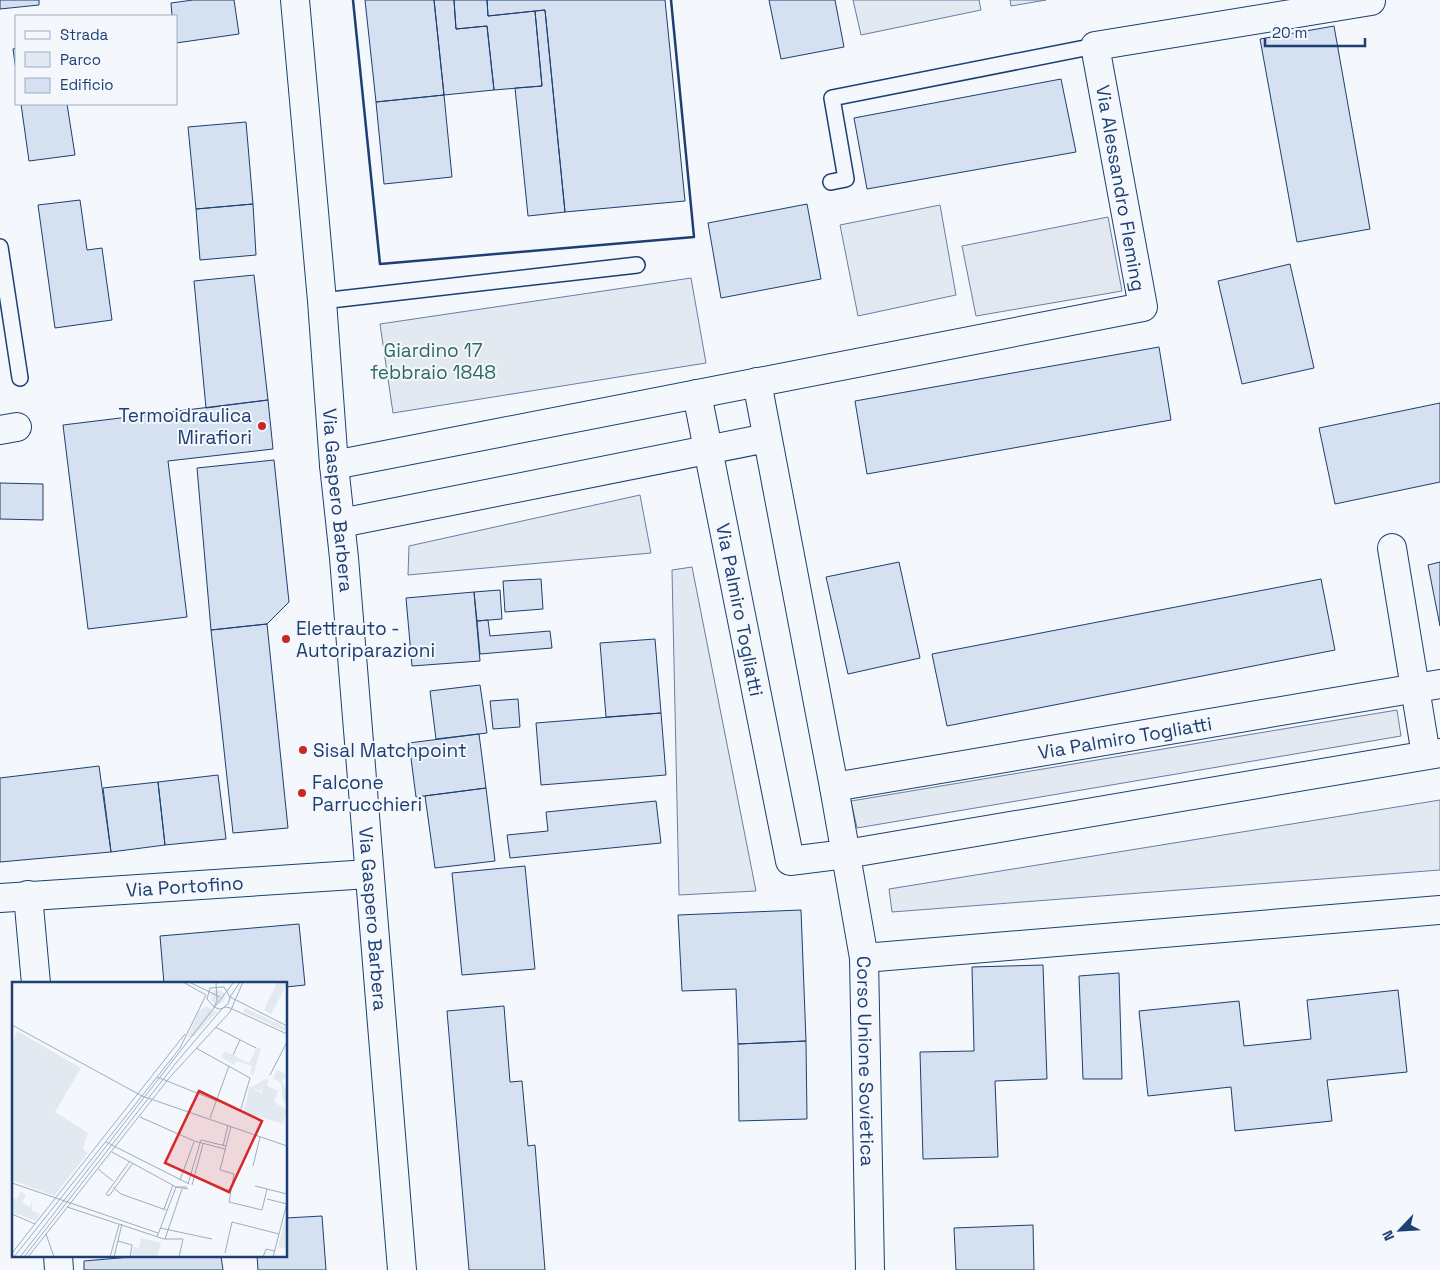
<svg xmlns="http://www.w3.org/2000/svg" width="1440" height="1270" font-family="'Space Grotesk',sans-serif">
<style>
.green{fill:#e3e9f0;stroke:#687fa3}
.parking{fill:#e3e8f0;stroke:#687fa3}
.building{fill:#d5e0f0;stroke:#1d3f73}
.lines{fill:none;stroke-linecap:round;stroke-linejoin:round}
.lane-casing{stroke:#1d3f73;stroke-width:18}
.street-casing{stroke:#1d3f73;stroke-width:30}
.lane{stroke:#f4f7fb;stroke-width:15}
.street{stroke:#f4f7fb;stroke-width:28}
.wall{stroke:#1d3f73;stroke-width:2.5}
.poi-dot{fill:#c62828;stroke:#f4f7fb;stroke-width:2}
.labels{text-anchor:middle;stroke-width:4;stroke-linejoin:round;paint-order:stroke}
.street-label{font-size:19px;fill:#1d3f73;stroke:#f4f7fb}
.park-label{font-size:19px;fill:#2c6c60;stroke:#f4f7fb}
.poi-label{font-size:19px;fill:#1d3f73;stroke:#f4f7fb;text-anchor:start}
.inset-road{fill:none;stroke:#9eadc5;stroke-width:1}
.view{fill:#d62828;fill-opacity:0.15;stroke:#d62828;stroke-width:2.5}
.inset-edge{fill:none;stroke:#1d3f73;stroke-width:2.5}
</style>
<rect width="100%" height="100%" fill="#f4f7fb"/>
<path class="green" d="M 853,0 L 979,0 L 981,10 L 861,35 Z
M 1010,0 L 1046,0 L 1011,6 Z
M 940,205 L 956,295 L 858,316 L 840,225 Z
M 691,278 L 706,363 L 393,413 L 380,324 Z
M 640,495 L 651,553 L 408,575 L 409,546 Z
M 692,567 L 756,891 L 679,895 L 672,570 Z
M 1397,710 L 1401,736 L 857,828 L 851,801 Z
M 1440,800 L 1440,870 L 892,912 L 889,889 Z"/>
<path class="parking" d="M 1108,217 L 1122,291 L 976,316 L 962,246 Z"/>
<path class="building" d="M 0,0 L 39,0 L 39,5 L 0,9 Z
M 193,0 L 234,0 L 239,34 L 176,43 L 176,16 L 172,16 L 171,3 Z
M 365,0 L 434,0 L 444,95 L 376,102 Z
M 434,0 L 454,0 L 456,29 L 487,26 L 494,90 L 444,95 Z
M 454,0 L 487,0 L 488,16 L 535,11 L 542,86 L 494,90 L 487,26 L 456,29 Z
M 487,0 L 665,0 L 685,201 L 565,212 L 545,10 L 488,16 Z
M 769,0 L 835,0 L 844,47 L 781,59 Z
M 545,10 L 565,212 L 528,216 L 515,88 L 542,86 L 535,11 Z
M 1334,26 L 1370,229 L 1297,242 L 1260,39 Z
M 16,48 L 16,71 L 13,49 Z
M 1061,79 L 1076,152 L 867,189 L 854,118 Z
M 444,95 L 452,177 L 384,184 L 376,102 Z
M 21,104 L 67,104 L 75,155 L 29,161 Z
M 246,122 L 253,204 L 196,209 L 188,127 Z
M 80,200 L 87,250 L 102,248 L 112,320 L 55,328 L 38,205 Z
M 253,204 L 256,255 L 200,260 L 196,209 Z
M 807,204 L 821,279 L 721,298 L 708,223 Z
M 1290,264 L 1314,368 L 1242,384 L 1218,281 Z
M 254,275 L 268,400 L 206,408 L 194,281 Z
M 1159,347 L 1171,420 L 867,474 L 855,401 Z
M 268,400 L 273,449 L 168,461 L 187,617 L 88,629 L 63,425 Z
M 1440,403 L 1440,482 L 1335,504 L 1319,428 Z
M 274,460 L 289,602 L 267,624 L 211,630 L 197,468 Z
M 0,483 L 43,484 L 43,520 L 0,519 Z
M 899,562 L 920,658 L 848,674 L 826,577 Z
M 1440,562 L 1440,626 L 1428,565 Z
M 541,579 L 543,609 L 505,612 L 503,581 Z
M 1321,579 L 1335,650 L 947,726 L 932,654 Z
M 500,590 L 502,619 L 477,621 L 474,592 Z
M 474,592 L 480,661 L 412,666 L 406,598 Z
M 488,620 L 490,636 L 550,631 L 552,648 L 480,654 L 477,621 Z
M 267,624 L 288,828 L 233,833 L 211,630 Z
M 655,639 L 661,713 L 606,717 L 600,643 Z
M 480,685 L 487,733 L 436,739 L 430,691 Z
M 518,699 L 520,727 L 493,729 L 490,701 Z
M 661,713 L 666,775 L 541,785 L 536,723 Z
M 479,734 L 486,788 L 416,797 L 409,743 Z
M 99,766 L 111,852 L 0,862 L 0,778 Z
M 218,775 L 226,839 L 165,845 L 158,782 Z
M 158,782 L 165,845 L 111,852 L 103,788 Z
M 486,788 L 495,861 L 435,868 L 425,796 Z
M 656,801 L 661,843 L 510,858 L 507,835 L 548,831 L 546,812 Z
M 525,866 L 535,969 L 462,975 L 452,873 Z
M 801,910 L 806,1041 L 738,1044 L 736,989 L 682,991 L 678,915 Z
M 299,924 L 305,985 L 286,987 L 286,984 L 164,984 L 160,936 Z
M 1043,965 L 1047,1079 L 995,1081 L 998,1157 L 923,1159 L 920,1052 L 974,1051 L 972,967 Z
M 1119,973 L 1122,1079 L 1083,1079 L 1079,976 Z
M 1398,990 L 1407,1072 L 1327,1080 L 1332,1121 L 1235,1131 L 1231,1087 L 1148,1096 L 1139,1011 L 1239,1001 L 1244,1046 L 1311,1039 L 1307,1000 Z
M 504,1006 L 510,1082 L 522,1081 L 528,1146 L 535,1145 L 545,1270 L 469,1270 L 447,1011 Z
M 806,1041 L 807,1119 L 739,1121 L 738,1044 Z
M 322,1216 L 326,1270 L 258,1270 L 257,1256 L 286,1256 L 286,1218 Z
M 1033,1225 L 1034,1270 L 956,1270 L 954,1228 Z
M 142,1256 L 221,1256 L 223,1270 L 84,1270 L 84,1261 Z"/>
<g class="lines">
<defs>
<path id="lane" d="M 831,182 L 846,179 L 832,98 L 1095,46
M 0,247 L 20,378
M 322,301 L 637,265"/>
<g id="street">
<path id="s1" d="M 295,0 L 322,301 L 334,465 L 344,558 L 402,1270"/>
<path id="s2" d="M 757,382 L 834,787 L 864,958 L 870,1270"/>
<path id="s3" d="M 697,394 L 790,861 L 846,854 L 1440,753"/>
<path d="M 0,430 L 17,427"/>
<path d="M 334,465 L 1143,307 L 1095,46 L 1371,1 L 1371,0"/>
<path d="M 341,523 L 767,438"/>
<path d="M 1392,548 L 1426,755"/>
<path id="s4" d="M 834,787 L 1440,684"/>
<path d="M 28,895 L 36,984"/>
<path id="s5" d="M 0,898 L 369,874"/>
<path d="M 864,958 L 1440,910"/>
<path d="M 58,1256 L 59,1270"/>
</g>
</defs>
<use href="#lane" class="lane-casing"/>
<use href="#street" class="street-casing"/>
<use href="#lane" class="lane"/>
<use href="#street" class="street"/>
<path class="wall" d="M 353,0 L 380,264 L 694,237 L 671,0"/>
</g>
<g class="poi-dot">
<circle cx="262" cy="426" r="5"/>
<circle cx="286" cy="639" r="5"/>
<circle cx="303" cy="750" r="5"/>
<circle cx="302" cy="793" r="5"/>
</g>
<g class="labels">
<g class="street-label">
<text transform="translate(1121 188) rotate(80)" y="7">Via Alessandro Fleming</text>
<text dy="7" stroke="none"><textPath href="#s1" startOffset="502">Via Gaspero Barbera</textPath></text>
<text dy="7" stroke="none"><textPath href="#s3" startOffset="220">Via Palmiro Togliatti</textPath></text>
<text dy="7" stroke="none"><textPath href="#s4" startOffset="295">Via Palmiro Togliatti</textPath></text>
<text dy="7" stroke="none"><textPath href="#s5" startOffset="185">Via Portofino</textPath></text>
<text dy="7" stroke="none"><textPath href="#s1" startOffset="922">Via Gaspero Barbera</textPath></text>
<text dy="7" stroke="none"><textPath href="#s2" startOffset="689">Corso Unione Sovietica</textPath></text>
</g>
<g class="park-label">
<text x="433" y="357">Giardino 17<tspan x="433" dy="22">febbraio 1848</tspan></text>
</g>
<g class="poi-label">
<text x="252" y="422" text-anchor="end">Termoidraulica<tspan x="252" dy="22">Mirafiori</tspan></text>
<text x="296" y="635">Elettrauto -<tspan x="296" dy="22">Autoriparazioni</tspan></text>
<text x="313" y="757">Sisal Matchpoint</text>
<text x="312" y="789">Falcone<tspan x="312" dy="22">Parrucchieri</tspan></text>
</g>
</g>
<g transform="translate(12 982)">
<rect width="275" height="275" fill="#f4f7fb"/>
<path d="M 265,0 L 275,2 L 259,32 L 252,28 ZM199 15a7 7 0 1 1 14 0a7 7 0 1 1-14 0ZM 194,24 L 205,30 L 182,54 L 176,55 L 186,30 ZM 233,26 L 275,46 L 275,50 L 231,30 ZM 5,49 L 69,86 L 43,130 L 76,151 L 71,167 L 76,171 L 42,214 L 0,198 L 0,61 ZM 245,65 L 249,67 L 241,93 L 238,91 L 240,84 L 224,79 L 222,83 L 209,75 L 213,69 L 237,81 ZM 265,88 L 274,92 L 270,100 L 275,108 L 275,122 L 271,118 L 269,101 L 261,96 ZM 253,97 L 256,98 L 255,104 L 266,109 L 262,120 L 275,128 L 271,142 L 231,130 L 238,104 L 250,112 L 251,105 L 249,109 L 240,105 ZM 9,210 L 14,212 L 10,221 L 18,225 L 20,219 L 20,229 L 28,232 L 24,239 L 0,230 L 0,215 L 5,217 ZM 275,229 L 275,267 L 266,265 ZM 129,256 L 149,261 L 145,275 L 119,275 L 122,265 L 127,266 Z" fill="#e3e9f0"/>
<path class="inset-road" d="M 171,0 L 194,13M 177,0 L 208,15M 218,15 L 275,44M 218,15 L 228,0M 202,24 L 205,19 L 204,0M 0,43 L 130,114 L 275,164M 203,45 L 244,66M 184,66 L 238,96 L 228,130M 221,73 L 228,58M 258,93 L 275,60M 145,95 L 205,119M 128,135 L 182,159 L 213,167M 198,136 L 217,84M 219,144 L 208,188 L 222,192 L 217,220 L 250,228 L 255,207M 94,160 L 177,202M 188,161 L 189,158 L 214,164M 211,164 L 216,143M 100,170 L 164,205 L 176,207M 118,179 L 94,212 L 97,214 L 121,181M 241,184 L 248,155M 86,187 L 101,199M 168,198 L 182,160M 0,201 L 146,251M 176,202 L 188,161M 180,203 L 191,162M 243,204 L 275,212M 101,205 L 109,212 L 154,228M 255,217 L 275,222M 55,225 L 152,257 L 171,257M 152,227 L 161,203M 0,232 L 23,242M 148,246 L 200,257M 34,252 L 42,275M 145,255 L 164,205 L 175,205M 153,257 L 170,207M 106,259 L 120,263 L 118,275M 0,271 L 173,52M 213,271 L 220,240 L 267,252M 2,275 L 168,66 L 194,13M 8,275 L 222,0M 12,275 L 164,81 L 208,29 L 213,24 L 216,22 L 218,15 L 212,5 L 198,6 L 195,17 L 202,25 L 207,27 L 209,27 L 213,25 L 214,25 L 218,26 L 275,52M 16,275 L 158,95 L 218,30 L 231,0M 98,275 L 107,243M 102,275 L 110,242M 167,275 L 171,257M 251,275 L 254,267 L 263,269M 261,275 L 275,221"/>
<path class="view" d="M 187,109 L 250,139 L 217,210 L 153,181 Z"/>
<rect width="275" height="275" class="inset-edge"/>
</g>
<rect x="15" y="15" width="162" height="90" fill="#f4f7fb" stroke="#9eadc5"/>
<rect x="25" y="31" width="25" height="8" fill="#f4f7fb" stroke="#9eadc5"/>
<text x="60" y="40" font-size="15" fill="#1d3f73">Strada</text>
<rect x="25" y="52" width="25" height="15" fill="#e3e9f0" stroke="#9eadc5"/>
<text x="60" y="65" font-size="15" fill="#1d3f73">Parco</text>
<rect x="25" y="78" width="25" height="15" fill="#d5e0f0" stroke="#9eadc5"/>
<text x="60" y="90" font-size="15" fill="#1d3f73">Edificio</text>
<g transform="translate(1400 1230) rotate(245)" stroke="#f4f7fb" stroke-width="4" paint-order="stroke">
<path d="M0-4L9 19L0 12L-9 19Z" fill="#1d3f73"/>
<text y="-8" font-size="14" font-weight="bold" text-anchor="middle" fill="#1d3f73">N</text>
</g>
<path d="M1265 38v8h100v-8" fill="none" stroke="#1d3f73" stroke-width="2.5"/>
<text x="1272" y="38" font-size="15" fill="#1d3f73" stroke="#f4f7fb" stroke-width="4" paint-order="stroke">20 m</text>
</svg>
